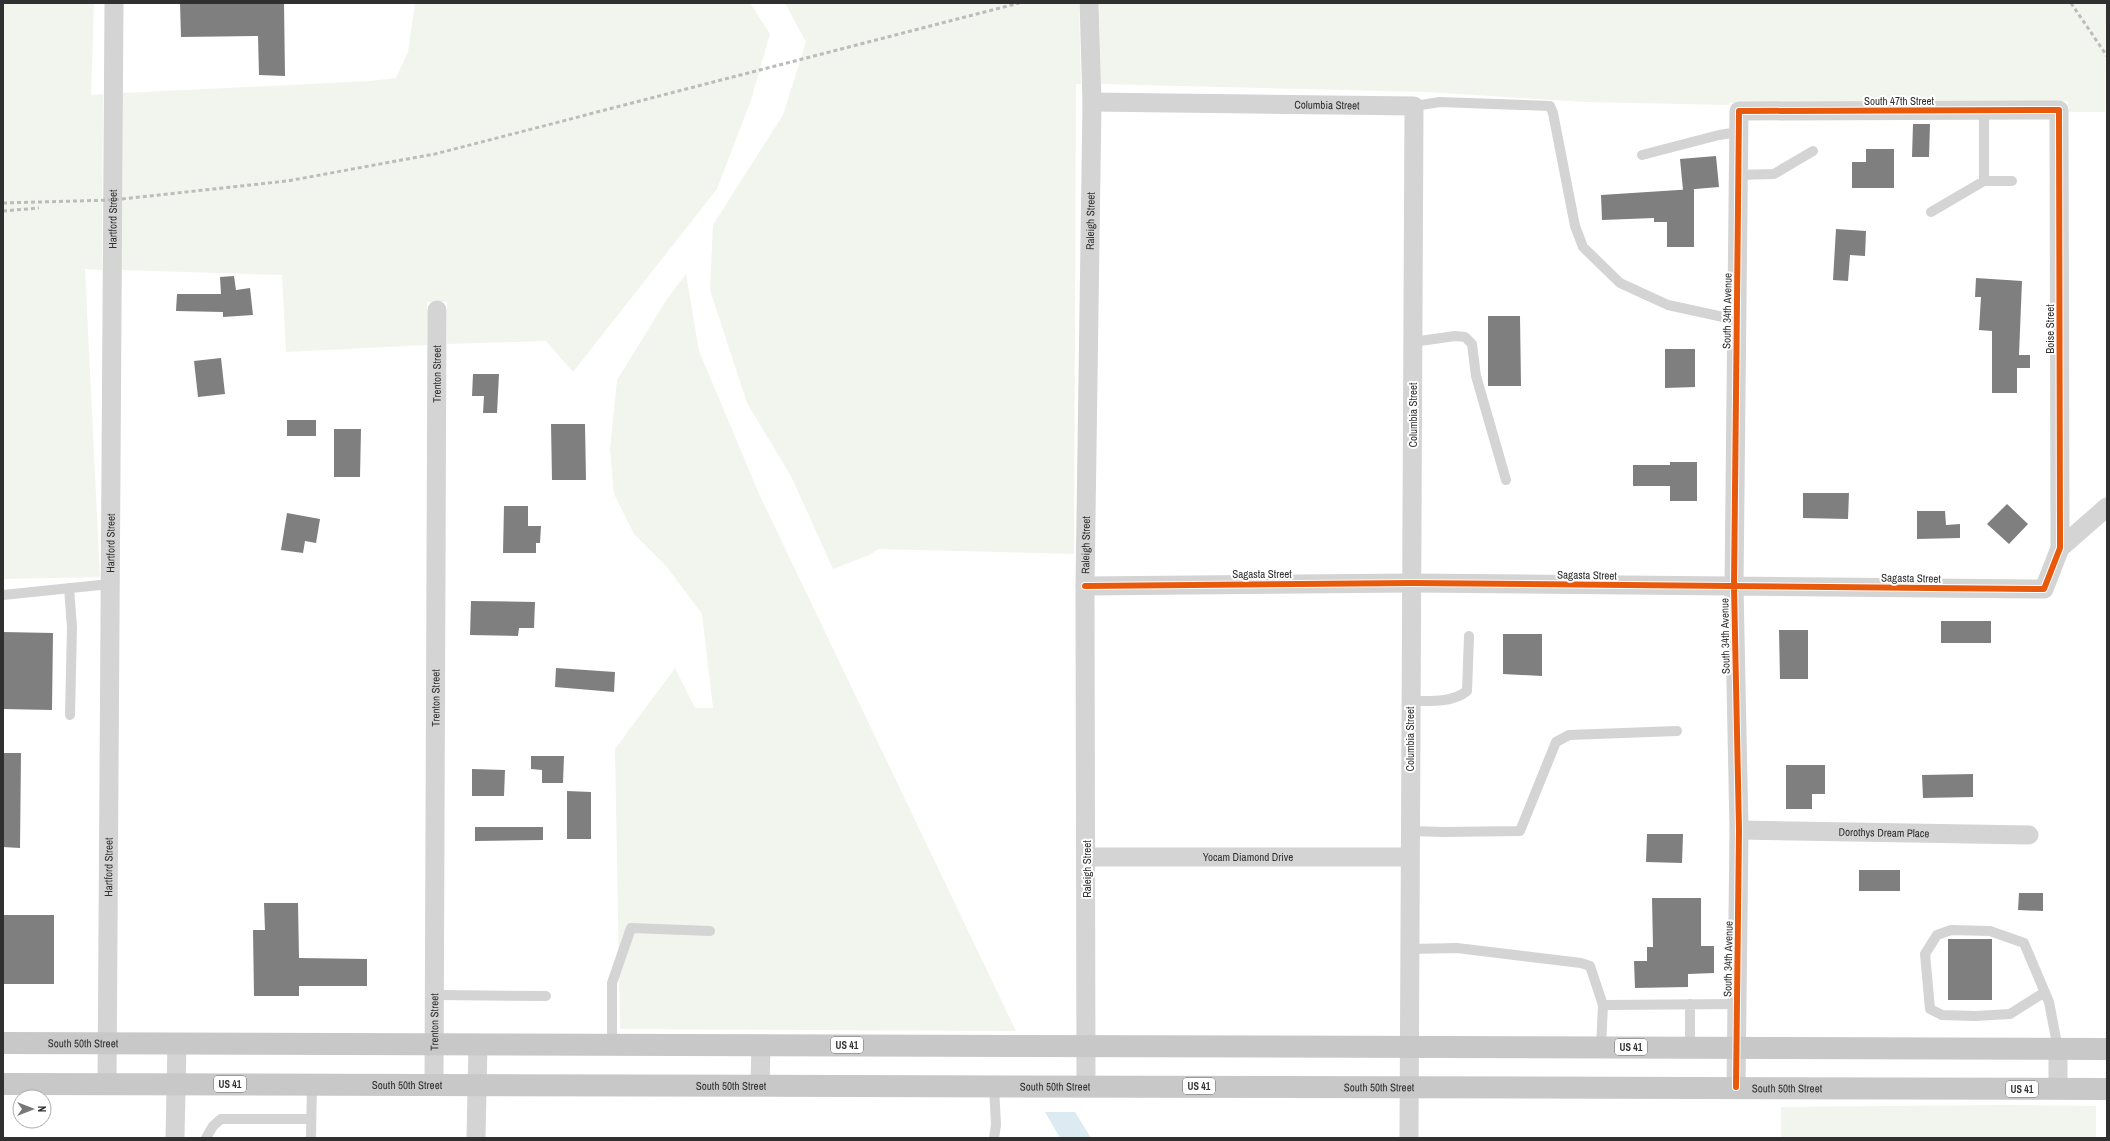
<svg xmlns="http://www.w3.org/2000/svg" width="2110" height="1141" font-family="'Archivo Narrow',sans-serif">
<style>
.green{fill:#f2f5ed}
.water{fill:#dbebf1}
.building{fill:#7f7f7f}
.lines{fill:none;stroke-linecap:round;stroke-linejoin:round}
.service{stroke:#d4d4d4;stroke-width:10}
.minor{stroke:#d4d4d4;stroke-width:19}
.primary{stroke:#c8c8c8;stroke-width:22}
.rail{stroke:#bcbcbc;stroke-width:3;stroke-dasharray:4 3;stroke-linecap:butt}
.cycleway-casing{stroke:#fff;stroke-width:8}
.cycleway{stroke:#e8590c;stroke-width:6}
.labels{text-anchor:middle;stroke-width:4;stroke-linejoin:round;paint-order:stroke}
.shield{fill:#fff;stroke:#6e6e6e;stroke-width:1}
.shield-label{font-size:10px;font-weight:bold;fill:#303030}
.street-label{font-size:11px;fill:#303030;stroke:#fff}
</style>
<rect width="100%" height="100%" fill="#fff"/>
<path class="green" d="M 3,3 L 94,3 L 91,95 L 103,94 L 102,270 L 85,269 L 100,577 L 3,579 Z
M 415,3 L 750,3 L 770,34 L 751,100 L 717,189 L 573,372 L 546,341 L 447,344 L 447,302 L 427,302 L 427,345 L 286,352 L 282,275 L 122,270 L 123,93 L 371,81 L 396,78 L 408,52 Z
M 785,3 L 1079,3 L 1081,84 L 1076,84 L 1074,554 L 879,549 L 869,555 L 833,569 L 791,476 L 747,403 L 710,290 L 713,225 L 783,115 L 806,42 Z
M 1099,3 L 2106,3 L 2105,112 L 2069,112 L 2068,101 L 1729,103 L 1729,105 L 1586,102 L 1426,92 L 1101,84 Z
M 686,274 L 699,351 L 760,496 L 1016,1031 L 620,1029 L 615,749 L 675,668 L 695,708 L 713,708 L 702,614 L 666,566 L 634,534 L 614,494 L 610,449 L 617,380 L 667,299 Z
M 2003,1105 L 2096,1106 L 2096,1138 L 1781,1138 L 1781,1107 Z"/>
<path class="water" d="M 1045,1112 L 1075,1112 L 1091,1138 L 1060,1138 Z"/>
<path class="building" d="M 180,3 L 284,3 L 285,76 L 259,75 L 258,36 L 181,37 Z
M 1913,124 L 1930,124 L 1929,157 L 1912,157 Z
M 1866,149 L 1894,149 L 1894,188 L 1852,188 L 1852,162 L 1866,162 Z
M 1716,156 L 1719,187 L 1683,190 L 1680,159 Z
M 1694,189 L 1694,247 L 1667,247 L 1667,222 L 1654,222 L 1654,218 L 1602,220 L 1601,195 Z
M 1836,229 L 1866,231 L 1865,256 L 1850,255 L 1848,281 L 1833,280 Z
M 234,276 L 236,290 L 250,288 L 253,315 L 223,317 L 223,312 L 176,311 L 177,294 L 221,294 L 220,277 Z
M 1976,278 L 2022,281 L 2019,355 L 2030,355 L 2030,368 L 2017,368 L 2017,393 L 1992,393 L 1992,331 L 1979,330 L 1981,297 L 1975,297 Z
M 1488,316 L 1520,316 L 1521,386 L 1488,386 Z
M 1665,349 L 1695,349 L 1695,387 L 1665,388 Z
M 221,358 L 225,394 L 198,397 L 194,361 Z
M 473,374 L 499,374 L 497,413 L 483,413 L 484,396 L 472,396 Z
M 287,420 L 316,420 L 316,436 L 287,436 Z
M 551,424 L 585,424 L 586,480 L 552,480 Z
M 334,429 L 361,429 L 360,477 L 334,477 Z
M 1670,462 L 1697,462 L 1697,501 L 1670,501 L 1670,486 L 1633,486 L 1633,465 L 1670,465 Z
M 1803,493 L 1849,493 L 1848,519 L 1803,518 Z
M 2007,504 L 2028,524 L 2009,544 L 1987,524 Z
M 504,506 L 528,506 L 528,526 L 541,526 L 540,543 L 536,543 L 536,553 L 503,553 Z
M 1917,511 L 1945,511 L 1946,525 L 1960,524 L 1960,538 L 1917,539 Z
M 287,513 L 320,519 L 316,543 L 305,541 L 303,553 L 281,550 Z
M 471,601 L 535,602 L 534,628 L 519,628 L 518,636 L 470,635 Z
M 1941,621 L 1991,621 L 1991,643 L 1941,643 Z
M 1779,630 L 1808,630 L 1808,679 L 1780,679 Z
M 3,632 L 53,633 L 52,710 L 3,709 Z
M 1503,634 L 1542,634 L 1542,676 L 1503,674 Z
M 556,668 L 615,672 L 614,692 L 555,687 Z
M 3,753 L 21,753 L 20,848 L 3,847 Z
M 531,756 L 564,756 L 563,783 L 542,783 L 542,770 L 531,769 Z
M 1786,765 L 1825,765 L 1825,794 L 1812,794 L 1812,809 L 1786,809 Z
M 472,769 L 505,770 L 504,796 L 472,796 Z
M 1973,774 L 1973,797 L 1923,798 L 1922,775 Z
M 567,791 L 591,792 L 591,839 L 567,839 Z
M 475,827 L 543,827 L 543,840 L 475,841 Z
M 1647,834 L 1683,834 L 1682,863 L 1646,862 Z
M 1859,870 L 1900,870 L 1900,891 L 1859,891 Z
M 2019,893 L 2043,893 L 2043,911 L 2018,910 Z
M 1652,898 L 1701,898 L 1701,946 L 1714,946 L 1714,973 L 1688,974 L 1688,987 L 1635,988 L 1634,961 L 1647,961 L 1647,947 L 1653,947 Z
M 264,903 L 298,903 L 299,958 L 367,959 L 367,986 L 299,986 L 299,996 L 254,996 L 253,930 L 265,930 Z
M 3,915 L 54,915 L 54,984 L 3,984 Z
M 1948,939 L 1992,939 L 1992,1000 L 1948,1000 Z"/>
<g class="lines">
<path class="service" d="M 1414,106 L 1440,102 L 1550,106 L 1553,113 L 1575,226 L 1583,247 L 1620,283 L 1668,305 L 1737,320
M 1642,155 L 1719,135 L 1739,132
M 1738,175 L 1774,174 L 1813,151
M 1984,181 L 2012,181
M 1931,212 L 1984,181 L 1984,110
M 1413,342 L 1455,336 L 1465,337 L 1472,344 L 1476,376 L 1506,480
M 69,588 L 72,627 L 70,715
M 3,595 L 110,584
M 1411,701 C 1430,701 1452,703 1467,691 L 1469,636
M 1410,831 L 1444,832 L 1520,831 L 1556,742 L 1569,735 L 1677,731
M 1410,949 L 1457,948 L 1581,963 L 1590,966 L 1603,1005 L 1737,1004
M 2045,992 L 2010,1014 L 1975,1016 L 1942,1015 L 1930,1009 L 1925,954 L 1937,935 L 1951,930 L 1990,931 L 2024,943 L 2049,1002 L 2058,1049
M 435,995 L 546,996
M 1690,1004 L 1690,1047
M 612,1045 L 612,983 L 631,928 L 710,931
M 1601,1047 L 1603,1005
M 206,1138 L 213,1126 L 221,1119 L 311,1119
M 311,1138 L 312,1084
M 994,1138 L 996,1125 L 994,1086"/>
<g class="minor">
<path id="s1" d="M 1092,102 L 1414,106 L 1409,1138"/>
<path d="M 2060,548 L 2107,507"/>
<path d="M 1085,586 L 1412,583 L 2044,589 L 2060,548 L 2059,110 L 1739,111 L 1734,586 L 1739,830 L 1736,1087"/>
<path id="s2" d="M 1739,830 L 2029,835"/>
<path id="s3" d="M 1087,857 L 1409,857"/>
<path id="s4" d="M 107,1084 L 114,3"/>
<path id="s5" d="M 434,1085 L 437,310"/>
<path d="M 760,1086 L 761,1045"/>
<path id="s6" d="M 1086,1086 L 1085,586 L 1092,102 L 1089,3"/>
<path d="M 2058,1089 L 2058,1049"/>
<path d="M 175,1138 L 177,1043"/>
<path d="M 476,1138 L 478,1044"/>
</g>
<g class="primary">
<path id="s7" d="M 3,1043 L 2107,1049"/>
<path id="s8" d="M 3,1084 L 2107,1089"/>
</g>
<path class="rail" d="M 2071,3 L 2107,56
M 3,203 L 112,200 L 287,181 L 435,154 L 1019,3
M 3,211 L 39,208"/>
<defs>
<path id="cycleway" d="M 1085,586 L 1412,583 L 2044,589 L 2060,548 L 2059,110 L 1739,111 L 1734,586 L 1739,830 L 1736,1087"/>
</defs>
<use href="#cycleway" class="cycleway-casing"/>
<use href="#cycleway" class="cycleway"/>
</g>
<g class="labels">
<g class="shield">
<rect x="831" y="1037" width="32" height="16" rx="3"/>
<rect x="1615" y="1039" width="32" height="16" rx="3"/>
<rect x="214" y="1076" width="32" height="16" rx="3"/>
<rect x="1183" y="1078" width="32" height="16" rx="3"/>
<rect x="2006" y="1081" width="32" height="16" rx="3"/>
</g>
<g class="shield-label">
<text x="847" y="1049">US 41</text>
<text x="1631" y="1051">US 41</text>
<text x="230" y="1088">US 41</text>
<text x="1199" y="1090">US 41</text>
<text x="2022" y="1093">US 41</text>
</g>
<g class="street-label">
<text x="1899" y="105">South 47th Street</text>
<text dy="4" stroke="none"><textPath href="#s1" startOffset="235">Columbia Street</textPath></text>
<text dy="4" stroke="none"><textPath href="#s4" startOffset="865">Hartford Street</textPath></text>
<text dy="4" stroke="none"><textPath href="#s6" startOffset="865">Raleigh Street</textPath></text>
<text transform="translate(1727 311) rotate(-89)" y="4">South 34th Avenue</text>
<text transform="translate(2050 329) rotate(-90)" y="4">Boise Street</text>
<text dy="4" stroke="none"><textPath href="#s5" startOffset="711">Trenton Street</textPath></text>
<text transform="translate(1413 415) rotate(-90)" y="4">Columbia Street</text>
<text dy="4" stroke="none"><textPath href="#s4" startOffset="541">Hartford Street</textPath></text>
<text dy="4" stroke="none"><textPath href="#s6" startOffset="541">Raleigh Street</textPath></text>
<text x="1262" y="578">Sagasta Street</text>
<text transform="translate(1587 575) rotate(1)" y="4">Sagasta Street</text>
<text transform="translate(1911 578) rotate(1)" y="4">Sagasta Street</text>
<text transform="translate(1725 636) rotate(-91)" y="4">South 34th Avenue</text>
<text dy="4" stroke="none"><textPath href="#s5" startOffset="387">Trenton Street</textPath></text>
<text transform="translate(1410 739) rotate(-90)" y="4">Columbia Street</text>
<text dy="4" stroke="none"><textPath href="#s2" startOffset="145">Dorothys Dream Place</textPath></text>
<text dy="4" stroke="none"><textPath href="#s3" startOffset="161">Yocam Diamond Drive</textPath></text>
<text dy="4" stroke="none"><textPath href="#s4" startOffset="217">Hartford Street</textPath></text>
<text transform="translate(1087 869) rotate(-90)" y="4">Raleigh Street</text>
<text transform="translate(1728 959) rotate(-89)" y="4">South 34th Avenue</text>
<text dy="4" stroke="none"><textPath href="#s5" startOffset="63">Trenton Street</textPath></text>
<text dy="4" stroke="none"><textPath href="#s7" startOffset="80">South 50th Street</textPath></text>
<text dy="4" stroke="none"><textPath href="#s8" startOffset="404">South 50th Street</textPath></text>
<text dy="4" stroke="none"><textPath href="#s8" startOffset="728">South 50th Street</textPath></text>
<text dy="4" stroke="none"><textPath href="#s8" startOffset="1052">South 50th Street</textPath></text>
<text dy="4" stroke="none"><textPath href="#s8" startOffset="1376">South 50th Street</textPath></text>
<text dy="4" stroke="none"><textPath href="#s8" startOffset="1784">South 50th Street</textPath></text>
</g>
</g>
<rect width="2110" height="1141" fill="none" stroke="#303030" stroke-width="8"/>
<g transform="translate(32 1109) rotate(90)"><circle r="19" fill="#ffffff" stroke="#acacac"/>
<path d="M0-3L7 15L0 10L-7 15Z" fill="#787878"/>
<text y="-6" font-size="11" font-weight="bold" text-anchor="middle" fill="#303030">N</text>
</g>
</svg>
